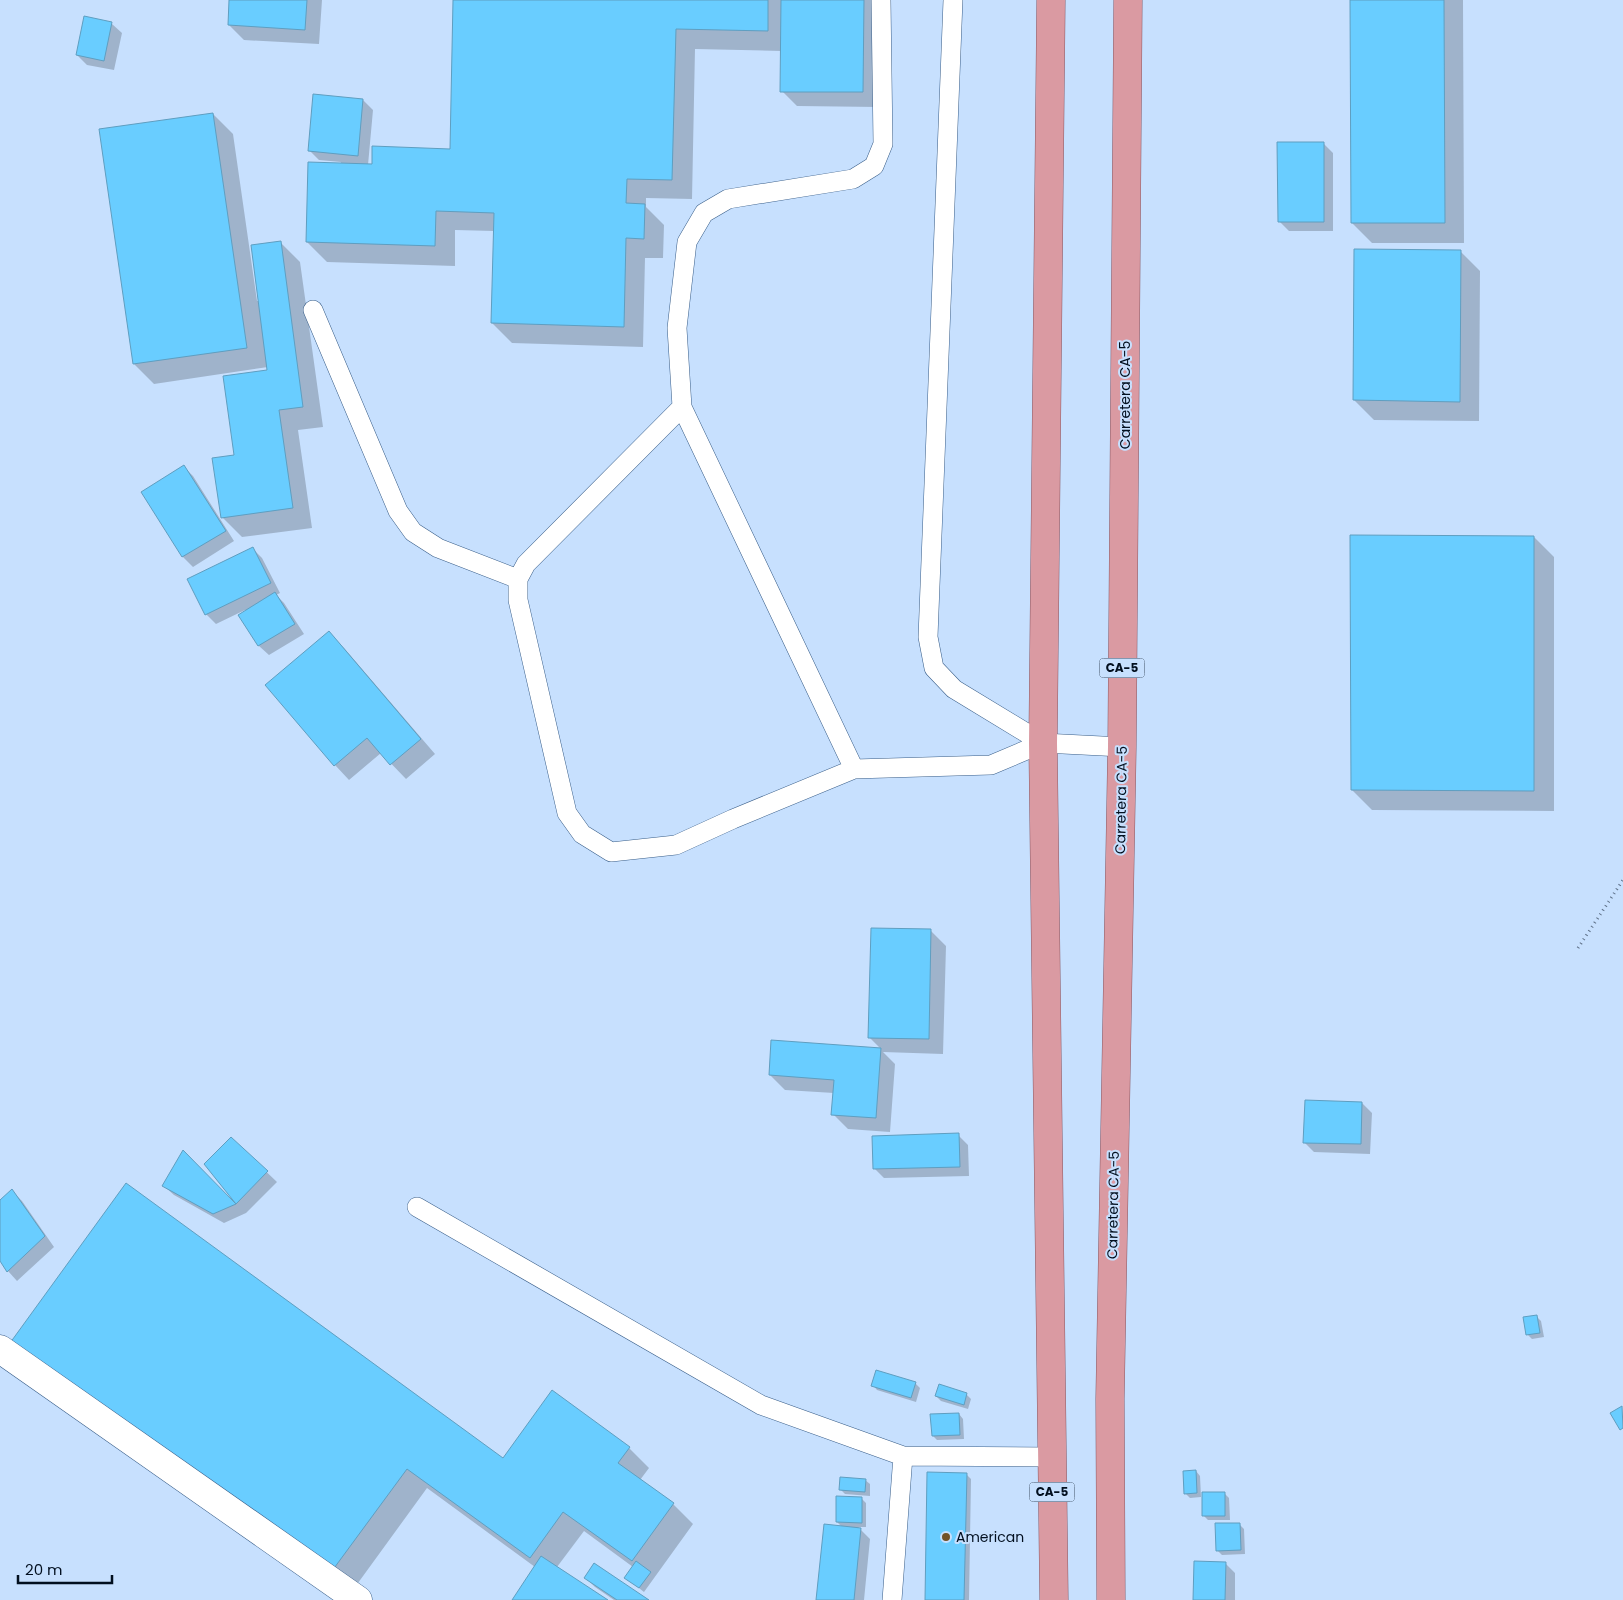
<svg xmlns="http://www.w3.org/2000/svg" width="1623" height="1600" font-family="Poppins,sans-serif">
<style>
.shadow{fill:#0003}
.building{fill:#69cdff;stroke:#5f9ec0}
.lines{fill:none;stroke-linecap:round;stroke-linejoin:round}
.service-casing{stroke:#395e89;stroke-width:20}
.minor-casing{stroke:#395e89;stroke-width:29}
.trunk-casing{stroke:#885965;stroke-width:29}
.path{stroke:#5f7188;stroke-width:3;stroke-dasharray:1 4;stroke-linecap:butt}
.service{stroke:#fff;stroke-width:19}
.minor{stroke:#fff;stroke-width:28}
.trunk{stroke:#da9aa2;stroke-width:28}
.poi-dot{fill:#715227;stroke:#c7e0fe;stroke-width:2}
.labels{text-anchor:middle;stroke-width:4;stroke-linejoin:round;paint-order:stroke}
.shield{fill:#c7e0fe;stroke:#3d4e62;stroke-width:1}
.shield-label{font-size:12px;font-weight:bold;fill:#020f1f}
.street-label{font-size:14px;fill:#020f1f;stroke:#c7e0fe}
.poi-label{font-size:14px;fill:#020f1f;stroke:#c7e0fe;text-anchor:start}
</style>
<rect width="100%" height="100%" fill="#c7e0fe"/>
<path class="shadow" d="M 231,0 L 322,0 L 319,44 L 244,40 L 229,25 Z
M 455,0 L 879,0 L 878,107 L 797,106 L 782,91 L 782,51 L 695,49 L 692,199 L 646,198 L 646,207 L 664,225 L 663,258 L 645,258 L 643,347 L 512,343 L 492,323 L 494,231 L 455,230 L 455,266 L 327,262 L 307,242 L 341,162 L 319,160 L 309,150 L 363,100 L 373,110 L 368,165 L 451,150 Z
M 1352,0 L 1463,0 L 1464,243 L 1372,243 L 1352,223 Z
M 85,18 L 112,24 L 122,33 L 114,70 L 87,65 L 77,55 Z
M 213,114 L 233,134 L 257,301 L 259,301 L 280,242 L 300,262 L 323,427 L 298,430 L 312,528 L 242,537 L 222,517 L 235,457 L 269,371 L 268,367 L 154,384 L 134,364 Z
M 1323,143 L 1333,153 L 1333,231 L 1289,231 L 1279,221 Z
M 1460,251 L 1480,271 L 1479,421 L 1374,420 L 1354,400 Z
M 183,466 L 193,476 L 234,541 L 193,567 L 183,557 L 143,492 Z
M 1534,537 L 1554,557 L 1554,811 L 1372,810 L 1352,790 Z
M 252,548 L 262,558 L 280,593 L 276,595 L 284,603 L 304,634 L 269,655 L 259,646 L 240,615 L 246,611 L 245,610 L 216,624 L 206,614 Z
M 329,633 L 344,648 L 435,754 L 406,779 L 381,753 L 349,780 L 335,765 Z
M 931,931 L 946,946 L 943,1054 L 883,1052 L 895,1064 L 890,1132 L 848,1129 L 833,1114 L 834,1093 L 785,1090 L 770,1075 L 772,1041 L 881,1049 L 869,1037 Z
M 1362,1103 L 1372,1113 L 1370,1154 L 1314,1152 L 1304,1142 Z
M 958,1135 L 968,1145 L 969,1176 L 884,1178 L 874,1168 Z
M 231,1138 L 277,1182 L 246,1213 L 224,1223 L 174,1195 L 164,1186 L 235,1204 L 236,1203 Z
M 12,1191 L 22,1201 L 54,1247 L 17,1281 L 8,1271 L 0,1259 L 0,1201 Z
M 1536,1316 L 1541,1321 L 1544,1337 L 1532,1339 L 1527,1334 Z
M 31,1362 L 503,1460 L 629,1448 L 649,1468 L 640,1480 L 673,1504 L 693,1524 L 644,1592 L 626,1578 L 633,1567 L 584,1531 L 557,1567 L 606,1600 L 513,1600 L 535,1567 L 427,1488 L 350,1594 Z
M 915,1383 L 920,1388 L 916,1402 L 877,1390 L 873,1385 Z
M 966,1394 L 971,1399 L 968,1409 L 941,1401 L 936,1396 Z
M 959,1414 L 963,1419 L 964,1439 L 937,1440 L 933,1436 Z
M 1196,1471 L 1200,1476 L 1201,1497 L 1190,1498 L 1185,1493 Z
M 966,1474 L 971,1479 L 969,1600 L 926,1600 Z
M 865,1480 L 870,1484 L 870,1496 L 845,1494 L 841,1490 Z
M 1225,1494 L 1229,1498 L 1230,1520 L 1208,1520 L 1203,1515 Z
M 861,1498 L 866,1503 L 866,1527 L 858,1527 L 870,1539 L 864,1600 L 817,1600 L 842,1527 L 837,1522 Z
M 1239,1524 L 1244,1529 L 1245,1554 L 1222,1555 L 1217,1550 Z
M 1225,1563 L 1235,1573 L 1235,1600 L 1194,1600 Z
M 585,1577 L 647,1600 L 614,1600 L 595,1587 Z"/>
<path class="building" d="M 229,0 L 307,0 L 305,30 L 228,25 Z
M 453,0 L 768,0 L 768,31 L 676,29 L 672,180 L 627,179 L 626,203 L 645,204 L 644,239 L 626,238 L 624,327 L 491,323 L 494,213 L 436,211 L 435,246 L 306,242 L 308,162 L 372,164 L 372,146 L 450,149 Z
M 781,0 L 864,0 L 863,92 L 780,92 Z
M 1350,0 L 1444,0 L 1445,223 L 1351,223 Z
M 84,16 L 112,22 L 104,61 L 76,55 Z
M 313,94 L 363,99 L 358,156 L 308,151 Z
M 213,113 L 247,348 L 133,364 L 99,129 Z
M 1277,142 L 1324,142 L 1324,222 L 1278,222 Z
M 281,241 L 303,407 L 279,410 L 293,508 L 221,518 L 212,458 L 234,455 L 223,376 L 267,370 L 251,245 Z
M 1354,249 L 1461,250 L 1460,402 L 1353,400 Z
M 184,465 L 226,531 L 182,557 L 141,492 Z
M 1350,535 L 1534,536 L 1534,791 L 1351,790 Z
M 253,547 L 271,583 L 205,615 L 187,579 Z
M 275,592 L 295,624 L 258,646 L 238,615 Z
M 329,631 L 421,739 L 390,765 L 367,738 L 334,766 L 265,685 Z
M 871,928 L 931,929 L 929,1039 L 868,1038 Z
M 771,1040 L 881,1048 L 876,1118 L 831,1115 L 834,1080 L 769,1075 Z
M 1305,1100 L 1362,1102 L 1361,1144 L 1303,1143 Z
M 959,1133 L 960,1167 L 873,1169 L 872,1136 Z
M 231,1137 L 268,1171 L 236,1204 L 204,1164 Z
M 183,1150 L 236,1204 L 213,1214 L 162,1186 Z
M 126,1183 L 503,1458 L 552,1390 L 630,1447 L 618,1463 L 674,1503 L 632,1561 L 563,1512 L 530,1558 L 407,1469 L 329,1575 L 10,1343 Z
M 12,1189 L 45,1236 L 7,1272 L 0,1261 L 0,1200 Z
M 1537,1315 L 1540,1333 L 1526,1335 L 1523,1317 Z
M 876,1370 L 916,1382 L 911,1398 L 871,1386 Z
M 939,1384 L 967,1393 L 964,1405 L 935,1396 Z
M 1622,1406 L 1623,1428 L 1620,1430 L 1610,1413 Z
M 959,1413 L 960,1435 L 932,1436 L 930,1414 Z
M 1196,1470 L 1197,1493 L 1184,1494 L 1183,1471 Z
M 927,1472 L 967,1473 L 964,1600 L 925,1600 Z
M 840,1477 L 866,1479 L 865,1492 L 839,1490 Z
M 1202,1492 L 1225,1492 L 1225,1516 L 1202,1516 Z
M 836,1496 L 862,1497 L 862,1523 L 836,1522 Z
M 1215,1523 L 1240,1523 L 1241,1550 L 1216,1551 Z
M 824,1524 L 861,1528 L 854,1600 L 816,1600 Z
M 541,1556 L 608,1600 L 512,1600 Z
M 636,1561 L 651,1572 L 639,1588 L 624,1578 Z
M 1194,1561 L 1226,1562 L 1225,1600 L 1193,1600 Z
M 594,1563 L 649,1600 L 617,1600 L 584,1578 Z"/>
<g class="lines">
<defs>
<path id="service" d="M 953,0 L 928,637 L 934,668 L 954,689 L 1043,743
M 313,310 L 398,511 L 413,532 L 438,548 L 518,579
M 682,407 L 526,564 L 518,579 L 518,600 L 567,813 L 582,834 L 611,852 L 676,845 L 733,819 L 854,769 L 991,765 L 1043,743 L 1122,747
M 854,769 L 682,407 L 677,328 L 687,242 L 704,213 L 728,199 L 853,179 L 874,166 L 883,144 L 881,0
M 417,1207 L 761,1405 L 903,1456 L 1051,1457
M 892,1600 L 903,1456"/>
<path id="minor" d="M 0,1349 L 358,1600"/>
<path id="trunk" d="M 1051,0 L 1043,743 L 1054,1600
M 1111,1600 L 1110,1399 L 1122,747 L 1128,0"/>
</defs>
<use href="#service" class="service-casing"/>
<use href="#minor" class="minor-casing"/>
<use href="#trunk" class="trunk-casing"/>
<path class="path" d="M 1578,948 L 1623,880"/>
<use href="#service" class="service"/>
<use href="#minor" class="minor"/>
<use href="#trunk" class="trunk"/>
</g>
<circle class="poi-dot" cx="946" cy="1537" r="5"/>
<g class="labels">
<g class="shield">
<rect x="1099.5" y="658.5" width="45" height="19" rx="4"/>
<rect x="1029.5" y="1482.5" width="45" height="19" rx="4"/>
</g>
<g class="shield-label">
<text x="1122" y="672">CA-5</text>
<text x="1052" y="1496">CA-5</text>
</g>
<g class="street-label">
<text transform="translate(1125 395) rotate(-90)" y="5">Carretera CA-5</text>
<text transform="translate(1121 800) rotate(-89)" y="5">Carretera CA-5</text>
<text transform="translate(1113 1205) rotate(-89)" y="5">Carretera CA-5</text>
</g>
<g class="poi-label">
<text x="956" y="1542">American</text>
</g>
</g>
<path d="M18 1575v8h94v-8" fill="none" stroke="#020f1f" stroke-width="2.5"/>
<text x="25" y="1575" font-size="15" fill="#020f1f" stroke="#c7e0fe" stroke-width="4" paint-order="stroke">20 m</text>
</svg>
